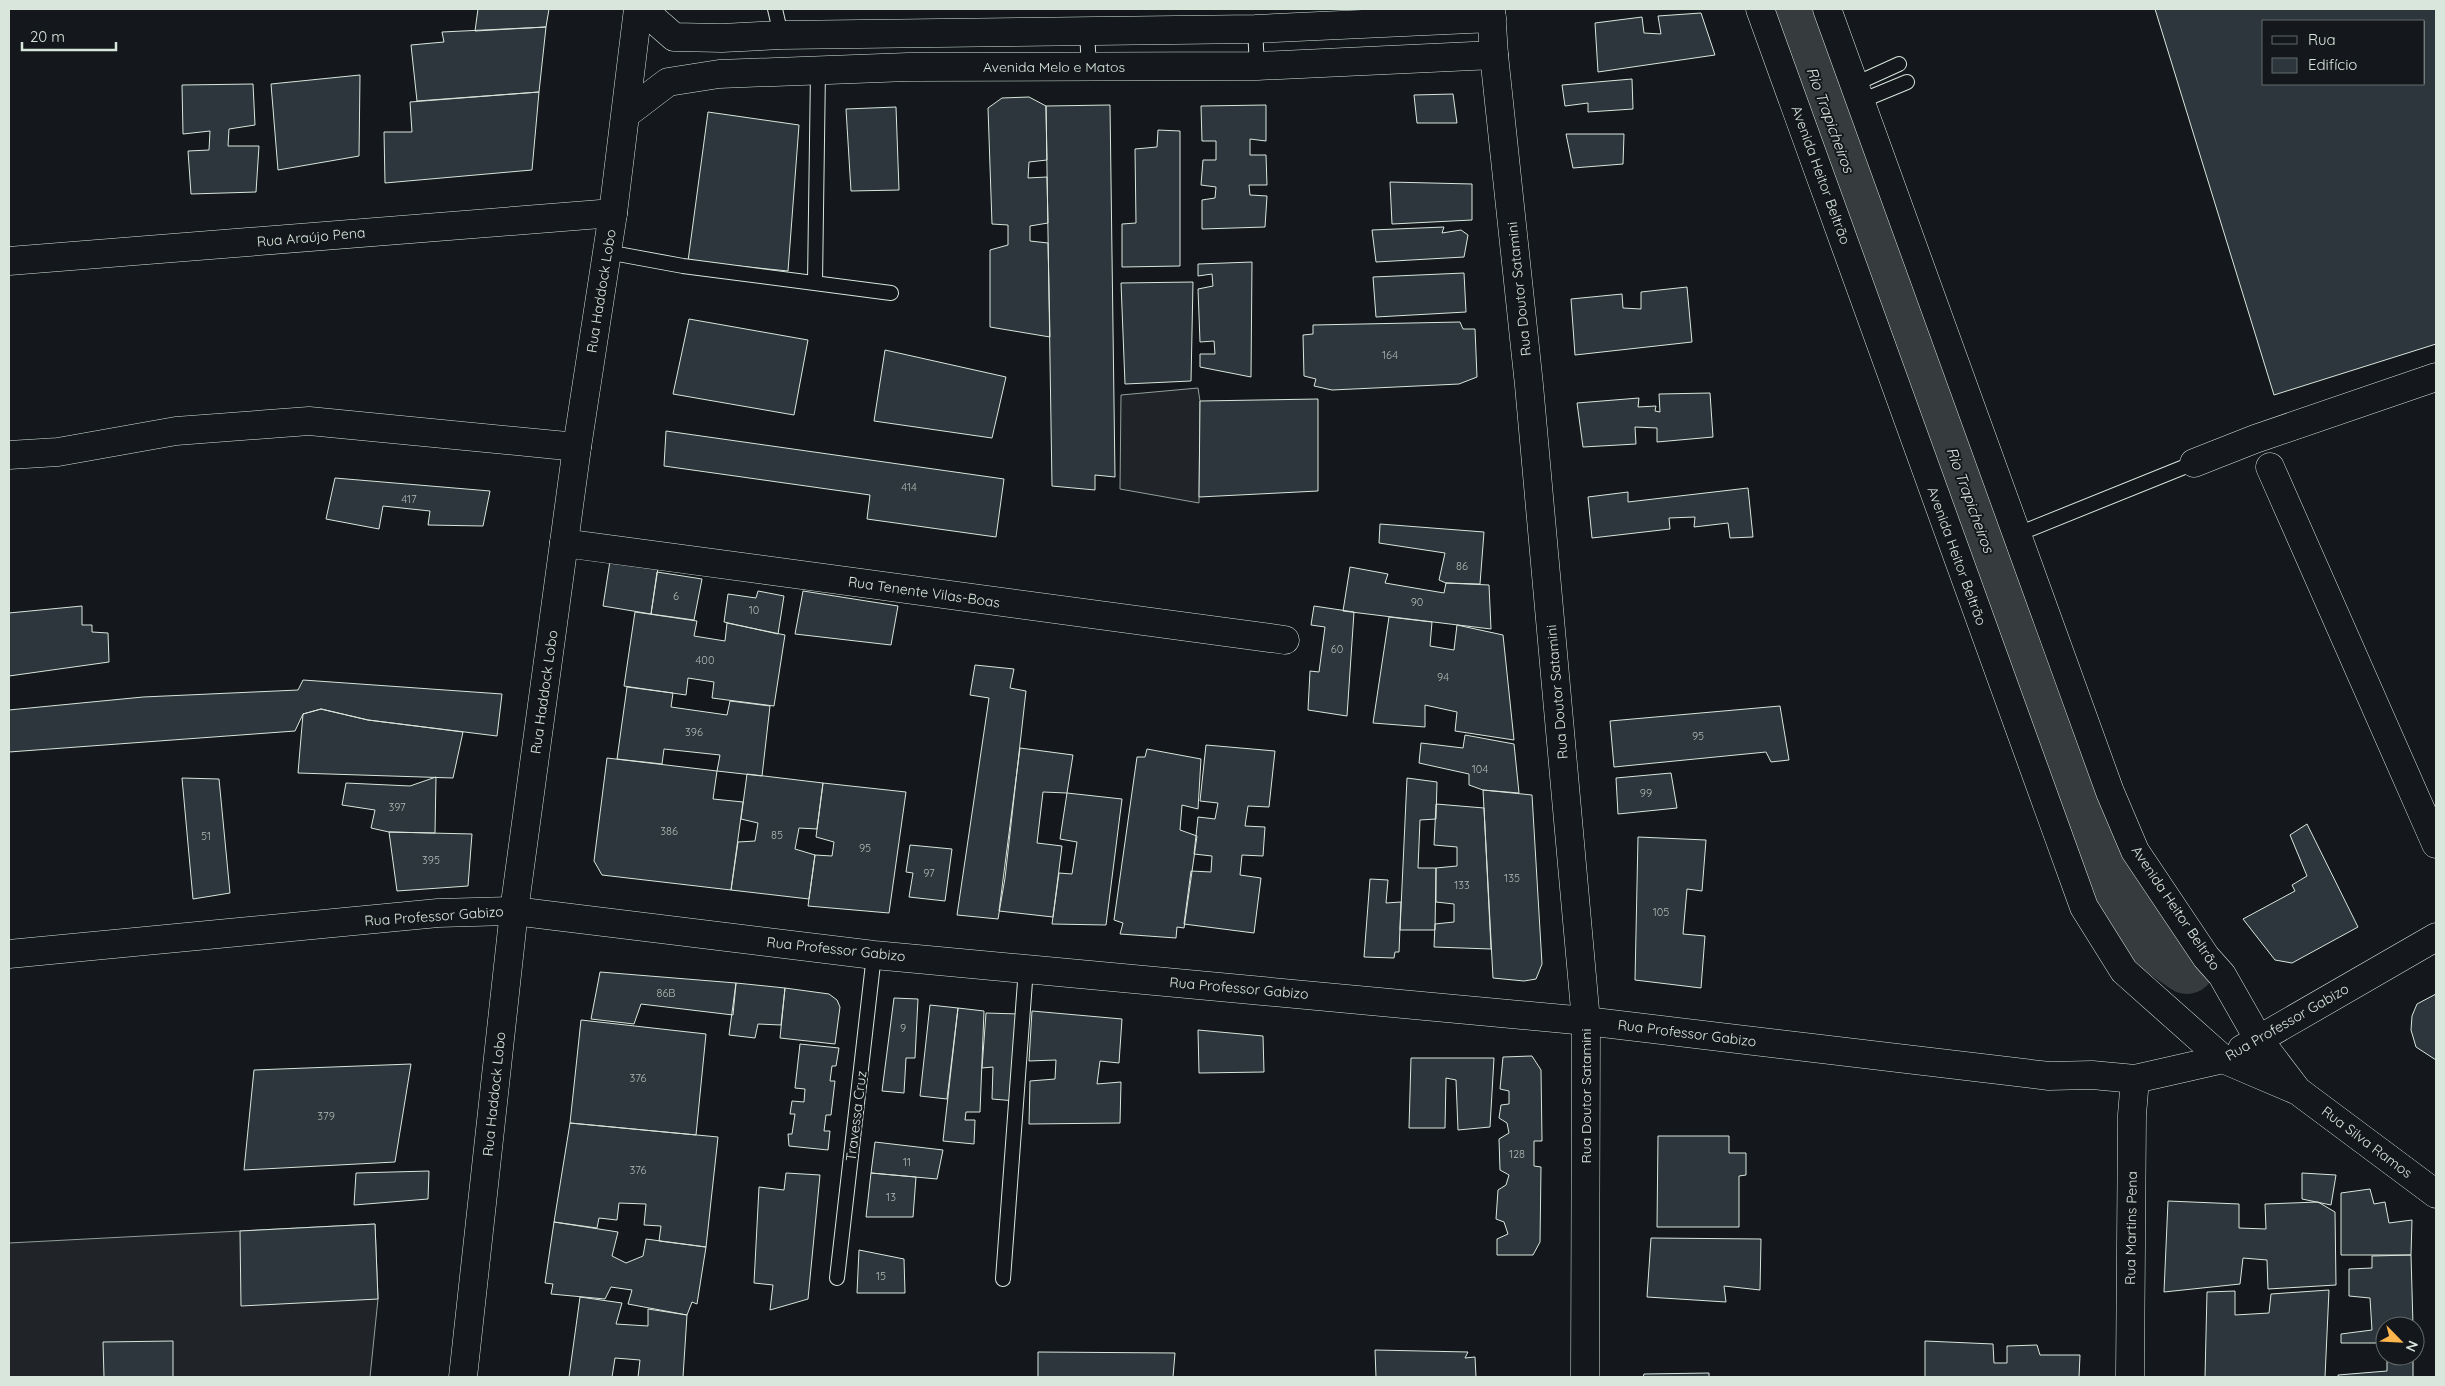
<svg xmlns="http://www.w3.org/2000/svg" width="2445" height="1386" font-family="Quicksand,sans-serif">
<style>
.pitch{fill:#202428;stroke:#939e99}
.lines{fill:none;stroke-linecap:round;stroke-linejoin:round}
.river{stroke:#363b3e;stroke-width:56}
.building{fill:#2c363c;stroke:#d8e6dc;fill-rule:evenodd}
.service-casing{stroke:#d8e6dc;stroke-width:16}
.minor-casing{stroke:#d8e6dc;stroke-width:29}
.tertiary-casing{stroke:#d8e6dc;stroke-width:29}
.secondary-casing{stroke:#d8e6dc;stroke-width:29}
.service{stroke:#14181c;stroke-width:14}
.minor{stroke:#14181c;stroke-width:28}
.tertiary{stroke:#14181c;stroke-width:28}
.secondary{stroke:#14181c;stroke-width:28}
.labels{text-anchor:middle;stroke-width:4;stroke-linejoin:round;paint-order:stroke}
.number-label{font-size:11px;fill:#adbab4}
.street-label{font-size:14px;fill:#d8e6dc;stroke:#14181c}
.water-label{font-size:15px;font-style:italic;fill:#d8e6dc;stroke:#14181c}
</style>
<rect width="100%" height="100%" fill="#14181c"/>
<path class="pitch" d="M 1198,388 L 1200,401 L 1199,503 L 1120,489 L 1121,395 Z
M 375,1224 L 378,1299 L 370,1377 L 9,1377 L 9,1243 Z"/>
<g class="lines">
<path class="river" d="M 1789,9 L 2105,867 L 2138,932 L 2187,966"/>
</g>
<path class="building" d="M 478,9 L 549,9 L 546,27 L 475,31 Z
M 2155,9 L 2436,9 L 2436,344 L 2274,395 ZM 2264,21 L 2424,21 L 2424,84 L 2264,84 Z
M 1701,13 L 1715,55 L 1598,72 L 1595,23 L 1642,17 L 1644,33 L 1661,34 L 1658,16 Z
M 546,27 L 539,92 L 417,101 L 411,45 L 444,42 L 442,32 Z
M 360,75 L 359,156 L 278,170 L 271,84 Z
M 1632,79 L 1633,109 L 1588,112 L 1588,103 L 1565,106 L 1562,85 Z
M 253,84 L 255,125 L 229,129 L 228,146 L 259,146 L 256,192 L 191,194 L 188,151 L 209,150 L 210,131 L 183,134 L 182,85 Z
M 539,92 L 532,170 L 385,183 L 384,132 L 412,132 L 410,102 Z
M 1453,94 L 1457,123 L 1417,123 L 1414,95 Z
M 1029,97 L 1046,106 L 1047,160 L 1029,162 L 1028,178 L 1047,177 L 1048,223 L 1030,226 L 1030,241 L 1048,243 L 1050,337 L 990,327 L 990,250 L 1008,245 L 1008,225 L 992,224 L 988,108 L 1002,98 Z
M 1110,105 L 1115,477 L 1095,475 L 1095,490 L 1052,486 L 1046,106 Z
M 1266,105 L 1266,141 L 1250,139 L 1250,155 L 1266,155 L 1267,185 L 1249,185 L 1250,195 L 1267,196 L 1265,227 L 1202,229 L 1202,200 L 1215,198 L 1216,187 L 1201,185 L 1203,160 L 1216,160 L 1216,141 L 1202,141 L 1201,106 Z
M 896,107 L 899,190 L 851,191 L 846,109 Z
M 708,112 L 799,125 L 788,271 L 688,261 Z
M 1158,130 L 1180,131 L 1180,266 L 1122,267 L 1122,224 L 1136,223 L 1135,149 L 1157,147 Z
M 1566,134 L 1624,134 L 1623,164 L 1573,168 Z
M 1390,182 L 1472,184 L 1472,220 L 1392,224 Z
M 1444,227 L 1442,233 L 1461,230 L 1468,235 L 1464,257 L 1376,262 L 1372,230 Z
M 1252,262 L 1251,377 L 1200,367 L 1200,354 L 1215,354 L 1214,341 L 1200,342 L 1198,289 L 1213,286 L 1212,274 L 1198,276 L 1198,264 Z
M 1464,273 L 1466,312 L 1376,317 L 1373,277 Z
M 1193,282 L 1191,381 L 1125,384 L 1121,283 Z
M 1687,287 L 1692,342 L 1575,355 L 1571,299 L 1622,294 L 1623,308 L 1641,309 L 1641,292 Z
M 689,319 L 808,340 L 794,415 L 673,394 Z
M 1460,322 L 1463,329 L 1475,329 L 1477,377 L 1459,384 L 1332,390 L 1314,386 L 1316,379 L 1304,376 L 1303,335 L 1313,334 L 1313,325 Z
M 885,350 L 1006,377 L 992,438 L 874,421 Z
M 1710,393 L 1713,437 L 1657,442 L 1657,428 L 1635,427 L 1636,444 L 1583,447 L 1577,403 L 1639,398 L 1638,407 L 1656,406 L 1655,411 L 1660,412 L 1659,394 Z
M 1318,399 L 1318,491 L 1199,497 L 1200,401 Z
M 666,431 L 1004,479 L 996,537 L 867,519 L 870,495 L 664,466 Z
M 335,478 L 490,491 L 483,526 L 428,525 L 430,511 L 383,506 L 379,529 L 326,519 Z
M 1748,488 L 1753,537 L 1730,538 L 1728,523 L 1694,527 L 1695,517 L 1669,518 L 1670,529 L 1592,538 L 1588,497 L 1628,492 L 1628,502 Z
M 1380,524 L 1484,532 L 1480,584 L 1446,583 L 1439,580 L 1445,553 L 1379,543 Z
M 610,561 L 658,568 L 651,614 L 603,606 Z
M 1350,567 L 1388,574 L 1385,583 L 1444,593 L 1446,583 L 1489,585 L 1491,629 L 1343,611 Z
M 657,572 L 702,579 L 694,620 L 651,614 Z
M 758,591 L 784,596 L 778,634 L 724,622 L 728,594 L 756,598 Z
M 803,591 L 898,606 L 891,645 L 795,634 Z
M 82,606 L 82,625 L 92,625 L 92,632 L 108,633 L 109,662 L 9,676 L 9,613 Z
M 1314,606 L 1354,612 L 1347,716 L 1308,710 L 1310,671 L 1319,672 L 1325,627 L 1311,625 Z
M 635,612 L 697,621 L 694,636 L 725,641 L 727,623 L 785,635 L 774,706 L 712,698 L 714,682 L 688,678 L 686,695 L 624,686 Z
M 1389,617 L 1432,622 L 1430,646 L 1454,650 L 1457,625 L 1503,635 L 1514,740 L 1455,731 L 1457,712 L 1425,705 L 1425,727 L 1373,723 Z
M 975,665 L 1014,669 L 1010,688 L 1026,691 L 1005,878 L 998,919 L 957,915 L 989,698 L 970,695 Z
M 303,680 L 502,694 L 497,736 L 368,720 L 321,709 L 303,714 L 295,731 L 9,752 L 9,710 L 143,697 L 298,690 Z
M 627,687 L 673,693 L 671,707 L 727,715 L 730,701 L 770,706 L 762,776 L 717,771 L 720,755 L 664,749 L 662,764 L 617,759 Z
M 1780,706 L 1789,760 L 1771,762 L 1766,752 L 1614,767 L 1610,721 Z
M 321,709 L 368,720 L 463,732 L 453,778 L 298,773 L 303,714 Z
M 1465,735 L 1514,744 L 1519,793 L 1483,790 L 1469,785 L 1469,774 L 1419,763 L 1421,743 L 1463,748 Z
M 1206,745 L 1275,751 L 1269,807 L 1248,806 L 1245,826 L 1265,827 L 1263,856 L 1242,855 L 1240,875 L 1261,878 L 1254,933 L 1184,924 L 1191,871 L 1211,872 L 1212,856 L 1194,854 L 1198,817 L 1215,819 L 1218,803 L 1200,801 Z
M 1020,748 L 1073,755 L 1067,793 L 1043,792 L 1037,843 L 1062,846 L 1053,917 L 999,911 Z
M 1147,749 L 1201,759 L 1198,809 L 1182,805 L 1180,830 L 1197,836 L 1184,928 L 1177,927 L 1176,938 L 1120,934 L 1123,923 L 1114,920 L 1137,757 L 1145,757 Z
M 607,758 L 717,771 L 713,799 L 743,802 L 731,890 L 602,875 L 594,861 Z
M 1671,773 L 1677,808 L 1618,814 L 1616,778 Z
M 747,774 L 823,783 L 817,829 L 799,828 L 795,849 L 815,855 L 809,899 L 731,890 L 738,842 L 755,841 L 758,823 L 741,819 Z
M 436,777 L 435,833 L 389,832 L 371,828 L 375,810 L 342,805 L 346,783 L 410,786 Z
M 182,778 L 219,779 L 230,893 L 193,899 Z
M 1407,778 L 1437,782 L 1436,819 L 1420,820 L 1418,868 L 1436,868 L 1435,930 L 1400,930 Z
M 823,783 L 906,792 L 889,913 L 808,906 L 815,855 L 832,856 L 834,842 L 816,837 Z
M 1483,790 L 1532,795 L 1542,964 L 1536,979 L 1524,981 L 1493,978 Z
M 1067,793 L 1122,799 L 1106,925 L 1052,924 L 1059,873 L 1072,874 L 1077,842 L 1060,839 Z
M 1436,804 L 1484,808 L 1491,949 L 1434,947 L 1435,924 L 1454,922 L 1454,904 L 1436,902 L 1436,868 L 1457,866 L 1457,847 L 1434,845 Z
M 2307,824 L 2358,927 L 2292,963 L 2275,960 L 2243,919 L 2295,891 L 2292,885 L 2307,876 L 2290,835 Z
M 389,832 L 472,834 L 468,886 L 397,891 Z
M 1638,837 L 1706,840 L 1702,891 L 1687,889 L 1683,934 L 1705,936 L 1701,988 L 1635,980 Z
M 910,845 L 952,849 L 945,901 L 909,897 L 913,873 L 906,872 Z
M 1370,879 L 1388,880 L 1386,903 L 1401,902 L 1399,952 L 1395,952 L 1394,958 L 1364,957 Z
M 600,972 L 736,983 L 733,1015 L 641,1004 L 634,1024 L 591,1019 Z
M 736,983 L 785,988 L 781,1025 L 758,1024 L 755,1038 L 729,1035 Z
M 785,988 L 829,994 L 837,1000 L 840,1007 L 835,1044 L 780,1038 Z
M 2436,994 L 2436,1060 L 2416,1047 L 2411,1030 L 2412,1016 L 2417,1004 Z
M 894,998 L 918,999 L 915,1058 L 906,1058 L 904,1093 L 882,1091 Z
M 930,1005 L 958,1008 L 947,1099 L 920,1096 Z
M 958,1008 L 984,1011 L 980,1112 L 966,1112 L 965,1120 L 975,1120 L 974,1144 L 943,1141 Z
M 1032,1011 L 1122,1019 L 1119,1063 L 1100,1061 L 1097,1084 L 1121,1082 L 1120,1123 L 1029,1124 L 1030,1081 L 1055,1079 L 1056,1060 L 1029,1061 Z
M 986,1013 L 1019,1014 L 1016,1101 L 992,1099 L 993,1067 L 982,1068 Z
M 581,1020 L 706,1034 L 696,1135 L 570,1123 Z
M 1198,1030 L 1263,1036 L 1264,1072 L 1199,1073 Z
M 800,1044 L 839,1048 L 836,1066 L 832,1066 L 830,1081 L 835,1081 L 831,1115 L 826,1115 L 824,1131 L 830,1131 L 828,1150 L 789,1146 L 788,1134 L 792,1134 L 795,1114 L 790,1114 L 792,1101 L 804,1102 L 805,1089 L 795,1088 Z
M 1532,1056 L 1541,1070 L 1542,1141 L 1534,1141 L 1534,1166 L 1541,1167 L 1540,1242 L 1533,1255 L 1497,1255 L 1497,1239 L 1508,1234 L 1504,1222 L 1496,1219 L 1498,1190 L 1506,1185 L 1509,1175 L 1500,1170 L 1499,1139 L 1509,1133 L 1507,1123 L 1499,1118 L 1501,1105 L 1509,1104 L 1509,1091 L 1500,1089 L 1503,1057 Z
M 1411,1058 L 1494,1058 L 1490,1127 L 1458,1130 L 1456,1080 L 1446,1078 L 1445,1128 L 1409,1128 Z
M 411,1064 L 395,1162 L 244,1170 L 254,1070 Z
M 570,1123 L 718,1137 L 706,1247 L 659,1241 L 661,1226 L 644,1225 L 646,1204 L 619,1203 L 617,1220 L 599,1218 L 597,1228 L 554,1222 Z
M 1658,1136 L 1729,1136 L 1729,1153 L 1746,1153 L 1746,1175 L 1739,1176 L 1739,1227 L 1657,1227 Z
M 875,1142 L 943,1150 L 937,1179 L 871,1173 Z
M 429,1171 L 428,1199 L 354,1205 L 356,1173 Z
M 786,1173 L 820,1175 L 808,1299 L 770,1310 L 773,1285 L 754,1283 L 759,1187 L 784,1190 Z
M 871,1173 L 916,1177 L 913,1217 L 866,1217 Z
M 2302,1173 L 2336,1175 L 2331,1205 L 2302,1199 Z
M 2370,1189 L 2374,1204 L 2385,1202 L 2389,1223 L 2412,1220 L 2411,1255 L 2341,1255 L 2341,1193 Z
M 2168,1201 L 2239,1204 L 2239,1228 L 2266,1229 L 2265,1204 L 2318,1202 L 2335,1212 L 2336,1285 L 2268,1289 L 2267,1260 L 2243,1258 L 2240,1284 L 2164,1292 Z
M 554,1222 L 618,1232 L 612,1256 L 626,1263 L 643,1256 L 646,1239 L 706,1247 L 697,1304 L 692,1302 L 687,1315 L 628,1304 L 632,1290 L 611,1287 L 605,1299 L 551,1294 L 553,1284 L 545,1283 Z
M 375,1224 L 378,1299 L 241,1306 L 240,1231 Z
M 1651,1238 L 1761,1239 L 1760,1290 L 1724,1286 L 1726,1302 L 1647,1297 Z
M 859,1250 L 904,1259 L 905,1293 L 857,1293 Z
M 2411,1255 L 2413,1326 L 2385,1326 L 2385,1343 L 2341,1343 L 2341,1334 L 2372,1330 L 2370,1298 L 2349,1296 L 2349,1269 L 2372,1268 L 2372,1256 Z
M 2329,1290 L 2325,1377 L 2205,1377 L 2207,1292 L 2235,1291 L 2235,1315 L 2269,1313 L 2271,1294 Z
M 580,1297 L 622,1303 L 616,1324 L 648,1326 L 648,1309 L 687,1315 L 683,1377 L 638,1377 L 640,1360 L 615,1358 L 612,1377 L 569,1377 Z
M 173,1341 L 173,1377 L 104,1377 L 103,1342 Z
M 1925,1341 L 1993,1344 L 1994,1363 L 2007,1363 L 2007,1346 L 2037,1345 L 2040,1355 L 2080,1355 L 2079,1377 L 1925,1377 Z
M 1375,1350 L 1468,1352 L 1465,1358 L 1475,1357 L 1476,1377 L 1376,1377 Z
M 1038,1352 L 1175,1353 L 1173,1377 L 1038,1377 Z
M 2387,1356 L 2413,1356 L 2413,1377 L 2338,1377 L 2338,1375 L 2387,1371 Z
M 1709,1373 L 1709,1377 L 1643,1377 L 1644,1374 Z"/>
<g class="lines">
<defs>
<path id="service" d="M 775,9 L 781,35
M 1255,29 L 1257,66
M 1087,32 L 1089,68
M 1855,84 L 1899,64
M 1861,101 L 1907,82
M 607,252 L 683,266 L 891,293
M 815,282 L 818,70
M 2018,534 L 2194,463
M 837,1278 L 874,955
M 1003,1279 L 1026,968"/>
<path id="minor" d="M 642,9 L 674,37 L 722,38 L 781,35 L 1255,29 L 1492,18
M 626,114 L 668,82 L 719,74 L 908,67 L 1257,66 L 1494,55
M 9,261 L 613,213
M 9,455 L 58,452 L 176,431 L 309,421 L 577,447
M 2194,463 L 2255,439 L 2436,377
M 2270,467 L 2436,844
M 564,543 L 1285,640
M 9,954 L 438,913 L 514,911 L 874,955 L 1586,1021 L 2049,1076 L 2092,1075 L 2135,1079 L 2223,1059
M 2130,1377 L 2132,1115 L 2135,1079"/>
<path id="tertiary" d="M 1760,9 L 2084,907 L 2124,971 L 2223,1059 L 2298,1091 L 2436,1194
M 1827,9 L 2110,792 L 2135,851 L 2206,957 L 2222,975 L 2259,1040 L 2297,1090
M 2242,1049 L 2436,937"/>
<path id="secondary" d="M 1491,9 L 1494,55 L 1529,385 L 1586,1021 L 1585,1377
M 463,1377 L 514,911 L 577,447 L 613,213 L 638,9"/>
</defs>
<use href="#service" class="service-casing"/>
<use href="#minor" class="minor-casing"/>
<use href="#tertiary" class="tertiary-casing"/>
<use href="#secondary" class="secondary-casing"/>
<use href="#service" class="service"/>
<use href="#minor" class="minor"/>
<use href="#tertiary" class="tertiary"/>
<use href="#secondary" class="secondary"/>
</g>
<g class="labels">
<g class="number-label">
<text x="1390" y="359">164</text>
<text x="909" y="491">414</text>
<text x="409" y="503">417</text>
<text x="1462" y="570">86</text>
<text x="676" y="600">6</text>
<text x="1417" y="606">90</text>
<text x="754" y="614">10</text>
<text x="1337" y="653">60</text>
<text x="705" y="664">400</text>
<text x="1443" y="681">94</text>
<text x="694" y="736">396</text>
<text x="1698" y="740">95</text>
<text x="1480" y="773">104</text>
<text x="1646" y="797">99</text>
<text x="397" y="811">397</text>
<text x="669" y="835">386</text>
<text x="777" y="839">85</text>
<text x="206" y="840">51</text>
<text x="865" y="852">95</text>
<text x="431" y="864">395</text>
<text x="929" y="877">97</text>
<text x="1512" y="882">135</text>
<text x="1462" y="889">133</text>
<text x="1661" y="916">105</text>
<text x="666" y="997">86B</text>
<text x="903" y="1032">9</text>
<text x="638" y="1082">376</text>
<text x="326" y="1120">379</text>
<text x="1517" y="1158">128</text>
<text x="907" y="1166">11</text>
<text x="638" y="1174">376</text>
<text x="891" y="1201">13</text>
<text x="881" y="1280">15</text>
</g>
<g class="street-label">
<text x="1054" y="72">Avenida Melo e Matos</text>
<text transform="translate(1821 175) rotate(70)" y="5">Avenida Heitor Beltrão</text>
<text transform="translate(311 237) rotate(-5)" y="5">Rua Araújo Pena</text>
<text transform="translate(1519 289) rotate(-96)" y="5">Rua Doutor Satamini</text>
<text transform="translate(601 291) rotate(-81)" y="5">Rua Haddock Lobo</text>
<text transform="translate(1957 556) rotate(70)" y="5">Avenida Heitor Beltrão</text>
<text transform="translate(924 592) rotate(8)" y="5">Rua Tenente Vilas-Boas</text>
<text transform="translate(544 692) rotate(-82)" y="5">Rua Haddock Lobo</text>
<text transform="translate(1557 692) rotate(-95)" y="5">Rua Doutor Satamini</text>
<text transform="translate(2176 908) rotate(56)" y="5">Avenida Heitor Beltrão</text>
<text transform="translate(434 916) rotate(-4)" y="5">Rua Professor Gabizo</text>
<text transform="translate(836 949) rotate(6)" y="5">Rua Professor Gabizo</text>
<text transform="translate(1239 988) rotate(5)" y="5">Rua Professor Gabizo</text>
<text transform="translate(2287 1022) rotate(-30)" y="5">Rua Professor Gabizo</text>
<text transform="translate(1687 1033) rotate(7)" y="5">Rua Professor Gabizo</text>
<text transform="translate(494 1094) rotate(-84)" y="5">Rua Haddock Lobo</text>
<text transform="translate(1586 1096) rotate(-90)" y="5">Rua Doutor Satamini</text>
<text transform="translate(856 1116) rotate(-83)" y="5">Travessa Cruz</text>
<text transform="translate(2367 1142) rotate(37)" y="5">Rua Silva Ramos</text>
<text transform="translate(2131 1228) rotate(-89)" y="5">Rua Martins Pena</text>
</g>
<g class="water-label">
<text transform="translate(1830 120) rotate(70)" y="5">Rio Trapicheiros</text>
<text transform="translate(1970 500) rotate(70)" y="5">Rio Trapicheiros</text>
</g>
</g>
<rect width="2445" height="1386" fill="none" stroke="#d8e6dc" stroke-width="20"/>
<rect x="2262" y="20" width="162" height="65" fill="#14181c" stroke="#626a69"/>
<rect x="2272" y="36" width="25" height="8" fill="#14181c" stroke="#626a69"/>
<text x="2308" y="45" font-size="15" fill="#d8e6dc">Rua</text>
<rect x="2272" y="58" width="25" height="15" fill="#2c363c" stroke="#626a69"/>
<text x="2308" y="70" font-size="15" fill="#d8e6dc">Edifício</text>
<g transform="translate(2400 1341) rotate(114)"><circle r="24" fill="#14181c" stroke="#626a69"/>
<path d="M0-4L9 19L0 12L-9 19Z" fill="#ffb74d"/>
<text y="-8" font-size="14" font-weight="bold" text-anchor="middle" fill="#d8e6dc">N</text>
</g>
<path d="M22 42v8h94v-8" fill="none" stroke="#d8e6dc" stroke-width="2.5"/>
<text x="30" y="42" font-size="15" fill="#d8e6dc" stroke="#14181c" stroke-width="4" paint-order="stroke">20 m</text>
</svg>
